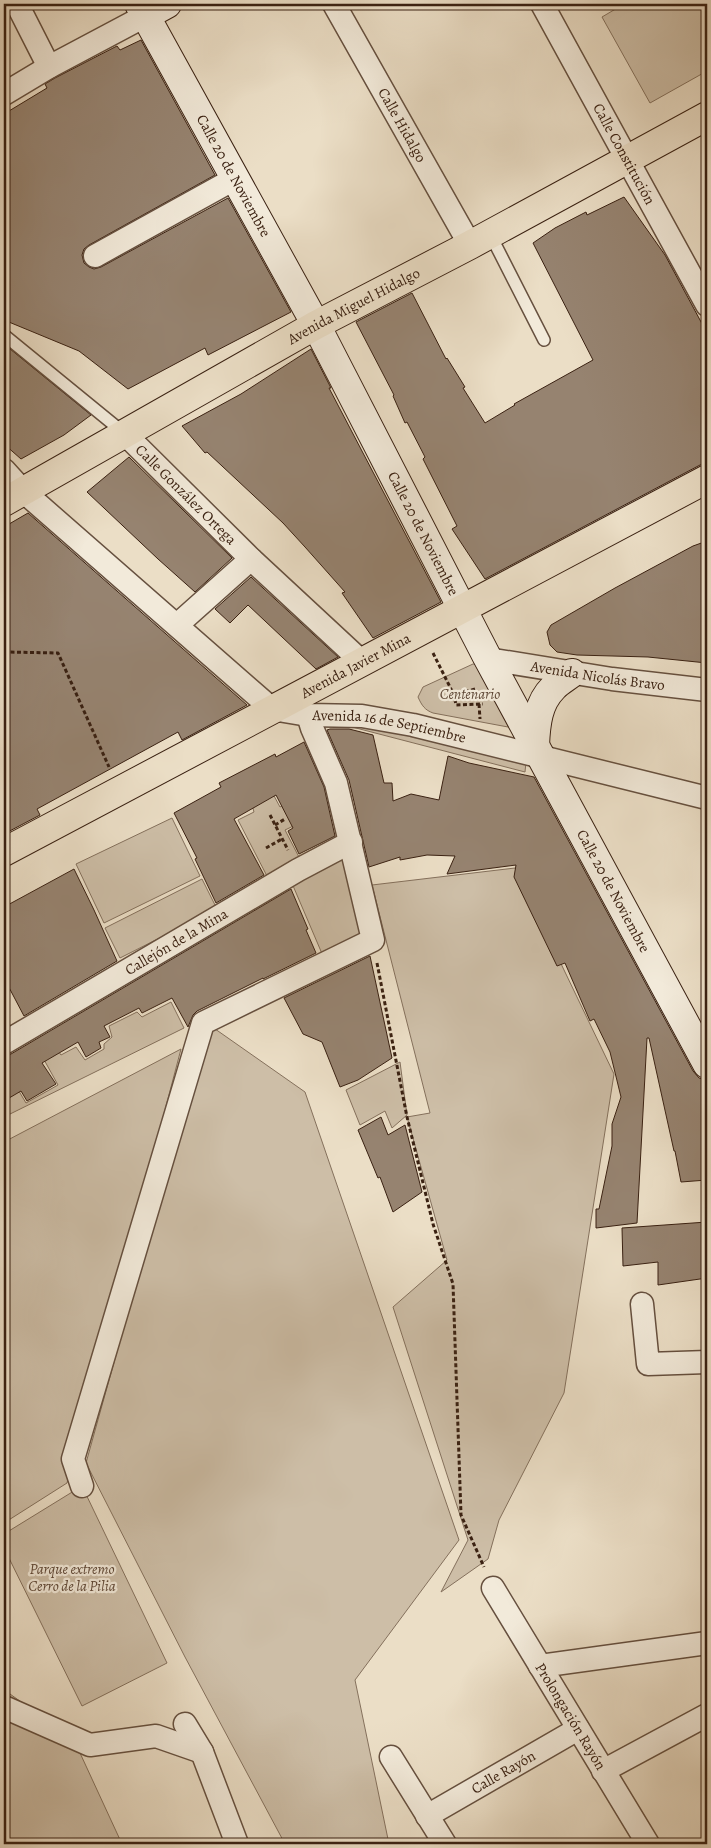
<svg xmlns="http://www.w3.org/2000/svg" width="711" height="1848" font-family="Alegreya,serif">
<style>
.green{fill:#cdbea7;stroke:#84705c}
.building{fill:#968370;stroke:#3a2112}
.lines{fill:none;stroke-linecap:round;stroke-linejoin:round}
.lane-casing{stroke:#66503f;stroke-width:14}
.street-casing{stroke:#66503f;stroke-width:25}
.secondary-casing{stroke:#3a2112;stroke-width:30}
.primary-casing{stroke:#3a2112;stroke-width:30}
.path{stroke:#3a2112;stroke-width:3;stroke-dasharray:4 2.5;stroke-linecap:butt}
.lane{stroke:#f2eada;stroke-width:11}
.street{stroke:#f2eada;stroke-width:22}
.secondary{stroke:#f2eada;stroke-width:28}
.primary{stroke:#ebdec6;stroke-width:28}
.labels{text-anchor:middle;stroke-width:4.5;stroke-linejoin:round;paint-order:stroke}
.street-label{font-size:15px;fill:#3a2112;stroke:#f2eada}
.park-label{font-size:15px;font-style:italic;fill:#5f4837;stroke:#f2eada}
</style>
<rect width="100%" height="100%" fill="#ebdec6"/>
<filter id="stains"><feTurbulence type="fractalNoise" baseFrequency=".004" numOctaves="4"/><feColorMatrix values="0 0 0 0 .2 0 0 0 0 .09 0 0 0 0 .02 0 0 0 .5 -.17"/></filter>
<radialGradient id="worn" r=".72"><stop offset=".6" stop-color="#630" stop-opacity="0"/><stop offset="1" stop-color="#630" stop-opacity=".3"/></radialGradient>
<path class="green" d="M 624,4 L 707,4 L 707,71 L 650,103 L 602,17 Z
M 473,664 L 479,664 L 511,724 L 508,727 L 433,713 C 425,710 422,706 418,697 L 423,687 Z
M 333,722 L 527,752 L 525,772 Z
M 273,794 L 280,807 L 298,798 L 308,819 L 285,830 L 301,861 L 268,878 L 238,820 L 254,812 L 252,805 Z
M 172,818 L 200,876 L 104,923 L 76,864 Z
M 348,848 L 368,938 L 323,956 L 291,881 Z
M 515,868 L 614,1074 L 564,1393 L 499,1520 L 488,1559 L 441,1592 L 468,1540 L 393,1307 L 447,1260 L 407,1117 L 430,1113 L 372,885 Z
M 202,879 L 217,909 L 120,958 L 105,928 Z
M 171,1002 L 184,1028 L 4,1117 L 4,1104 L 8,1101 L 4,1094 L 4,1066 L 26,1103 L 58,1085 L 42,1056 L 56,1048 L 61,1055 L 76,1047 L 85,1060 L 104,1049 L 104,1044 L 112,1037 L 109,1026 L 137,1012 L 142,1017 Z
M 208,1024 L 305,1092 L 459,1540 L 355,1680 L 389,1844 L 285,1844 L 185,1657 L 86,1463 Z
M 181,1049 L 67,1483 L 4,1523 L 4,1142 Z
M 400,1062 L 407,1115 L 392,1128 L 385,1111 L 360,1125 L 346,1090 Z
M 82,1486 L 167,1663 L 82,1706 L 4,1548 L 4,1534 Z
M 10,1694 L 74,1740 L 122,1844 L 16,1844 L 4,1838 L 4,1698 Z"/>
<path class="building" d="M 141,40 L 215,175 L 89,245 L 84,249 L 82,255 L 84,263 L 89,267 L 94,269 L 101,267 L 228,198 L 291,312 L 208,355 L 205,348 L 128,389 L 79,351 L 4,320 L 4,114 L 47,88 L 45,84 L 55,78 L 117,46 L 120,50 Z
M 624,197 L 665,255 L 707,333 L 707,463 L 700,465 L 485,579 L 452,529 L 457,526 L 423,459 L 425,457 L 407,422 L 405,423 L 393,396 L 394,395 L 356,322 L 412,293 L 446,359 L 447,358 L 465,387 L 463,388 L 485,423 L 515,405 L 514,404 L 593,360 L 533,243 L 555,228 L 586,212 L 587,215 Z
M 4,344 L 91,415 L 64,435 L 21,459 L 4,444 Z
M 311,349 L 331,388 L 329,388 L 441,602 L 373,638 L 342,593 L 345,592 L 305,547 L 283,523 L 207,452 L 205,453 L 182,426 L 241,394 Z
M 129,457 L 232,558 L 195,592 L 158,559 L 87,492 Z
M 28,513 L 247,705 L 182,740 L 178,732 L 37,809 L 40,815 L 4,834 L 4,527 Z
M 707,541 L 707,663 L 648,657 L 577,655 L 557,652 L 550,645 L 547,632 L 551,625 L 615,588 L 693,546 Z
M 251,577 L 338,657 L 316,669 L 248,605 L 230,623 L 215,609 Z
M 330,729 L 349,729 L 373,735 L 384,783 L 392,783 L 393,801 L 411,794 L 439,800 L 448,756 L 469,763 L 534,777 L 693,1071 L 699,1078 L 707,1080 L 707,1180 L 681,1182 L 675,1151 L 674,1151 L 649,1038 L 647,1038 L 637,1223 L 596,1228 L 596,1209 L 599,1209 L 612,1146 L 612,1124 L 621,1097 L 610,1052 L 594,1019 L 590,1021 L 565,963 L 557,966 L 514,877 L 516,865 L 447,874 L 455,856 L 427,855 L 400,860 L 400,857 L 369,867 L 349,780 L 327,730 Z
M 304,742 L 324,787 L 335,836 L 299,854 L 288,831 L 293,828 L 276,795 L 234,819 L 264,875 L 216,903 L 195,859 L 197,858 L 174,813 L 221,787 L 219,783 L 275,754 L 276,757 Z
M 74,869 L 94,910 L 117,961 L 24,1016 L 4,978 L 4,907 Z
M 291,889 L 308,929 L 306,930 L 316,953 L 263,979 L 263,978 L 197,1011 L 193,1015 L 188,1027 L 172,998 L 142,1013 L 139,1008 L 104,1026 L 110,1037 L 99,1042 L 101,1048 L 86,1057 L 78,1042 L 42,1063 L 56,1084 L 27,1101 L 21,1091 L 4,1101 L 4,1056 L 11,1054 Z
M 370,956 L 392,1058 L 358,1080 L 340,1087 L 322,1042 L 303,1034 L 284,998 Z
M 381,1117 L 388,1135 L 405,1125 L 422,1192 L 393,1212 L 380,1177 L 378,1178 L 358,1130 Z
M 707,1222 L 707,1278 L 658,1285 L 658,1262 L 623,1266 L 622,1228 Z"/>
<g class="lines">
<defs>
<path id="lane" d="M 490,234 L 544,340
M 4,335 L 124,433"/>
<g id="street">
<path d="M 17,4 L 49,67"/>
<path id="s1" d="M 334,4 L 470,245"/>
<path id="s2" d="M 542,4 L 707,305"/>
<path d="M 4,94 L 49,67 L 145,16"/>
<path d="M 95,256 L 236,178"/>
<path id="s3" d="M 125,434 L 251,559 L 362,662"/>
<path id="s4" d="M 4,470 L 24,492 L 272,709 L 308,715 L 362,716 L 413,725 L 707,798"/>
<path d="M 177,625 L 251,559"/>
<path id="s5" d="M 488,659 L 612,679 L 707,690"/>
<path id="s6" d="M 4,1043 L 298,870 L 351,842"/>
<path d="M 642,1304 L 648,1364 L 707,1362"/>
<path d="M 82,1486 L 73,1459 L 203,1023 L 373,940 L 336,783 L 312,728 L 308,715"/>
<path id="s7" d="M 493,1588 L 648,1844"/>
<path d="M 540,1666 L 707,1643"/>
<path d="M 4,1707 L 90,1745 L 156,1736 L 202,1752"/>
<path d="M 185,1724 L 202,1752 L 237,1844"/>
<path d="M 391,1757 L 445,1844"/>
<path d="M 603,1771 L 707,1715"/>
<path id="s8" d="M 427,1816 L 578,1729"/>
</g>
<g id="secondary">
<path id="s9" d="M 139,4 L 316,325 L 486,655 L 707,1064"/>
<path d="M 145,16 L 167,4"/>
<path d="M 535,745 C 536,724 538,703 553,688 C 558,682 566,678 572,673"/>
</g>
<g id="primary">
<path id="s10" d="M 4,502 L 316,325 L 470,245 L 707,116"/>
<path id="s11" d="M 4,852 L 707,479"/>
</g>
</defs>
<use href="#lane" class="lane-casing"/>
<use href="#street" class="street-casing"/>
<use href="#secondary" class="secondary-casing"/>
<use href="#primary" class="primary-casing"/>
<path class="path" d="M 4,652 L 58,653 L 109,767
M 433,653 L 454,695
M 475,689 L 454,695 L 456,705 L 483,704
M 479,704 L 480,719
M 270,815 L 288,850
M 275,825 L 285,819
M 266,848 L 282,839
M 377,963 L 407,1117 L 433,1224 L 453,1284 L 461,1515 L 484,1567"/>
<use href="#lane" class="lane"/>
<use href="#street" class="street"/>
<use href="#secondary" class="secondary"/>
<use href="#primary" class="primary"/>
</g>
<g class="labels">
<g class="street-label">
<text dy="5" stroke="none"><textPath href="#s1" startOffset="139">Calle Hidalgo</textPath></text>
<text dy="5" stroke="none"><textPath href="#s2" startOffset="171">Calle Constitución</textPath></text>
<text dy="5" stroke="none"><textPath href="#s9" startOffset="196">Calle 20 de Noviembre</textPath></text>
<text dy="5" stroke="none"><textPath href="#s10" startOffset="401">Avenida Miguel Hidalgo</textPath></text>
<text dy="5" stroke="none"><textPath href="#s3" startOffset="86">Calle González Ortega</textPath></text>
<text dy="5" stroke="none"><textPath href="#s9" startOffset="601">Calle 20 de Noviembre</textPath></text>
<text dy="5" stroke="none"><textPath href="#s11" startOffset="398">Avenida Javier Mina</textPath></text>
<text dy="5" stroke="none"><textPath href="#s5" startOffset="111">Avenida Nicolás Bravo</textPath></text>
<text dy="5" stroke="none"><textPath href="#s4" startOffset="478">Avenida 16 de Septiembre</textPath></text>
<text dy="5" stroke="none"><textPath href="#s9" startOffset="1006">Calle 20 de Noviembre</textPath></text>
<text dy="5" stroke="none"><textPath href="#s6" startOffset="200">Callejón de la Mina</textPath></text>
<text dy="5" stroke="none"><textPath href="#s7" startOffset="150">Prolongación Rayón</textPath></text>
<text dy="5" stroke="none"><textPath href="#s8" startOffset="88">Calle Rayón</textPath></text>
</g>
<g class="park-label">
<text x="470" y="699">Centenario</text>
<text x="72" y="1574">Parque extremo<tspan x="72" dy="17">Cerro de la Pilia</tspan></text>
</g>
</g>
<rect width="711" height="1848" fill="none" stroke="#ebdec6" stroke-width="20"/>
<rect x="5" y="5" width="701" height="1838" fill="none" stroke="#3a2112" stroke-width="2.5"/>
<rect x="10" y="10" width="691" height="1828" fill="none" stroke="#3a2112"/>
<rect width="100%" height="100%" filter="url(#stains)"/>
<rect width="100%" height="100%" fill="url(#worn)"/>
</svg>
